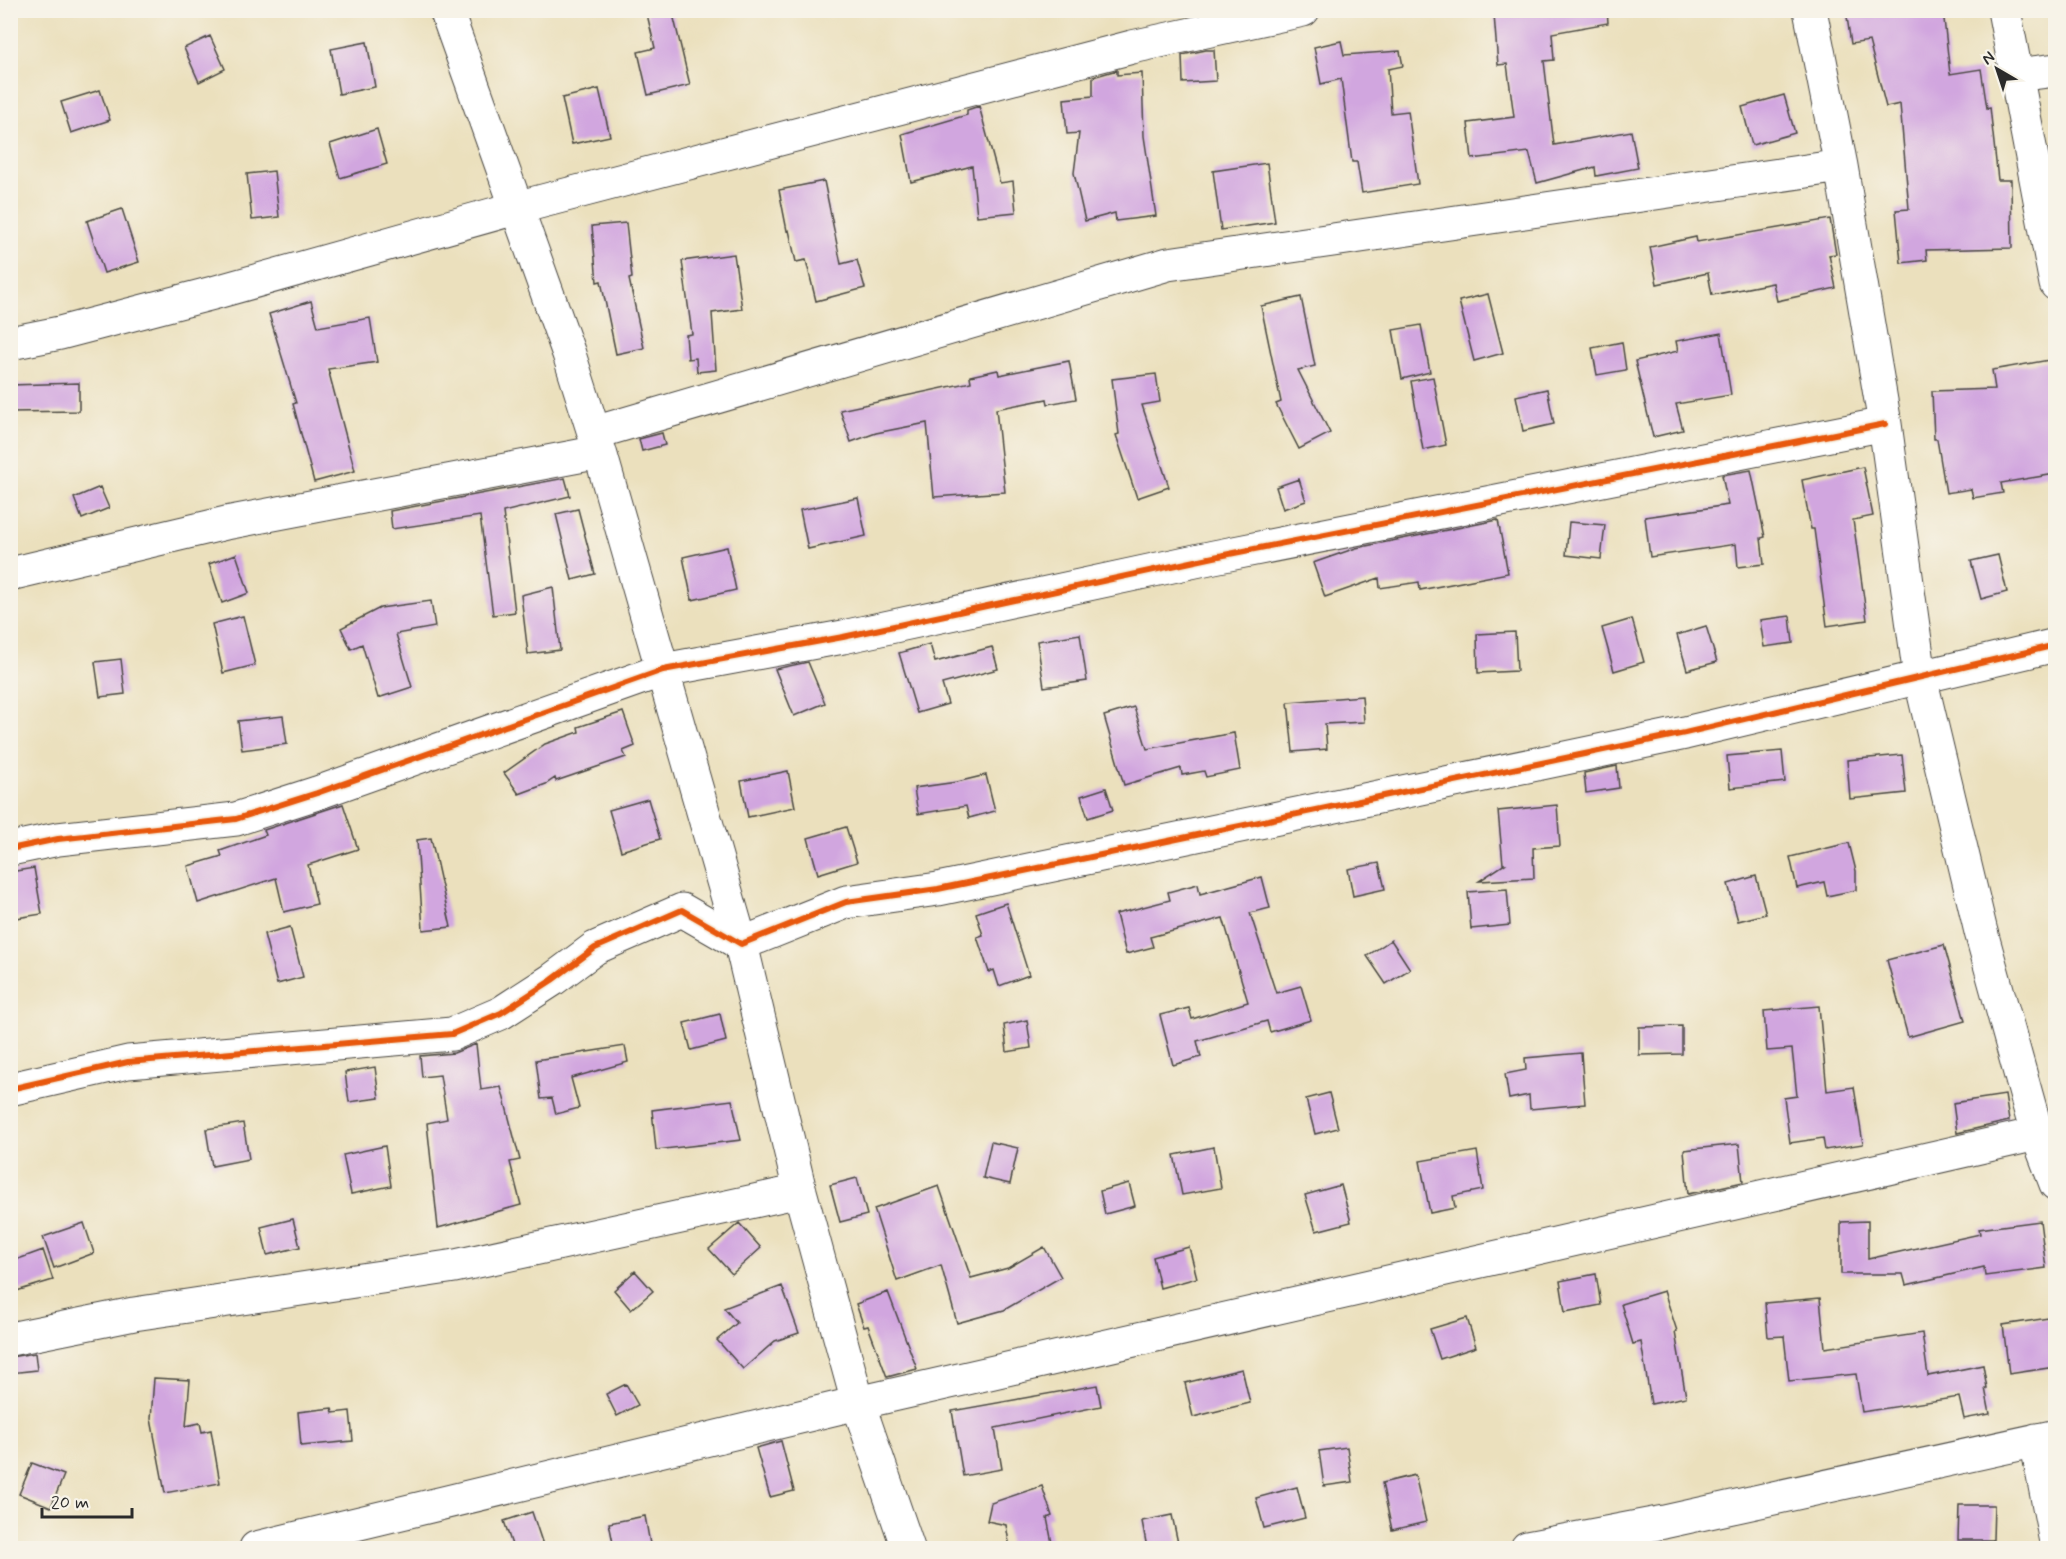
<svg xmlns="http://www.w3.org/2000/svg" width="2066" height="1559" font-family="Mynerve,sans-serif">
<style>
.building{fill:#d1a6df}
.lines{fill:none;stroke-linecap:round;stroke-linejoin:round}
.street-casing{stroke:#484641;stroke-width:35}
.street{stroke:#fff;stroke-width:33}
.cycleway-casing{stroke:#f7f3e8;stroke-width:10}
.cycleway{stroke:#e8590c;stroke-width:6}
</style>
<rect width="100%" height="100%" fill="#f7f3e8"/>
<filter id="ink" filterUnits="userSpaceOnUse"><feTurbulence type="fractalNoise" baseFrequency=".0167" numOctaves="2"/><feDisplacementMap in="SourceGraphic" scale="12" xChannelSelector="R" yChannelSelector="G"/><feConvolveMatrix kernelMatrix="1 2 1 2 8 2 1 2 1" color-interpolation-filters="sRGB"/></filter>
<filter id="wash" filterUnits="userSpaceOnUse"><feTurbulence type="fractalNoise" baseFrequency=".008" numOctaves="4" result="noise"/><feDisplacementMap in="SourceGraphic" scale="24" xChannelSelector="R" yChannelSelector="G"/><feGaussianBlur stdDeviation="1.35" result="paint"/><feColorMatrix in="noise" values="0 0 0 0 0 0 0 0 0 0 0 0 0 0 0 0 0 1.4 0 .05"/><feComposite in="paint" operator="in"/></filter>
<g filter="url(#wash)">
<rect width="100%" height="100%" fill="#ebe0bd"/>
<g id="blocks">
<path class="building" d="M 646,10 L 672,10 L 690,85 L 648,95 L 638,52 L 655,48 Z
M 1535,10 L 1607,10 L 1608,23 L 1552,33 L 1554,60 L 1544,61 L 1554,145 L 1631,131 L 1638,168 L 1596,176 L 1595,167 L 1537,183 L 1529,152 L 1472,159 L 1468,123 L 1514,117 L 1507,64 L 1498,65 L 1494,15 Z
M 1846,10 L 1943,10 L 1950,74 L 1981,69 L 1987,108 L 1990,107 L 1998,180 L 2011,180 L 2012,248 L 1926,250 L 1927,260 L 1901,263 L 1896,210 L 1909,209 L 1900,104 L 1886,107 L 1869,41 L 1851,44 Z
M 210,36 L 225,69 L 199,82 L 184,48 Z
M 1341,41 L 1344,55 L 1400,51 L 1403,66 L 1388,69 L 1391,113 L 1408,111 L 1418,184 L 1362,193 L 1357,162 L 1352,162 L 1341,79 L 1321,84 L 1314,47 Z
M 367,42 L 375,87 L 339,94 L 331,49 Z
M 1206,50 L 1214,50 L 1216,81 L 1183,83 L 1182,55 Z
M 1117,70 L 1117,75 L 1142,73 L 1144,136 L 1156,216 L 1116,221 L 1115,213 L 1085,221 L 1074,173 L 1079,133 L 1067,134 L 1064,99 L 1093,96 L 1093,77 Z
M 599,89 L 610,136 L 572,144 L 562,98 Z
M 100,90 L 110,120 L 71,133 L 61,102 Z
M 1784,95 L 1795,133 L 1752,145 L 1742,107 Z
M 979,106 L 1000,183 L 1013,181 L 1016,212 L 977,216 L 972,166 L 911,182 L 902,134 L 967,115 L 967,110 Z
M 377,129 L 387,164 L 340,178 L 330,144 Z
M 1267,163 L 1275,222 L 1221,230 L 1213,171 Z
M 274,171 L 279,217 L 252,220 L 247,174 Z
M 824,181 L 841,264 L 857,260 L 865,288 L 816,301 L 806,260 L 796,262 L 789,230 L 787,231 L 779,190 Z
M 122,209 L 139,262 L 104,273 L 87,221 Z
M 1830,219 L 1836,254 L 1829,255 L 1836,288 L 1777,301 L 1773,283 L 1712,295 L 1708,273 L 1657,284 L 1650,247 L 1696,237 L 1697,242 Z
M 626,223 L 632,278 L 629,279 L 644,348 L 616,354 L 601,281 L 597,282 L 592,226 Z
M 734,254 L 742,309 L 712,313 L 716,370 L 697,372 L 696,358 L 688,359 L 686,335 L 692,334 L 682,261 Z
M 1488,294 L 1503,353 L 1474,361 L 1459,301 Z
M 1301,297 L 1315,366 L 1298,370 L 1330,433 L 1299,449 L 1276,404 L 1281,402 L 1261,306 Z
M 311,301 L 318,327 L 370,318 L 377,362 L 328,369 L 355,471 L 314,482 L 293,404 L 296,403 L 269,314 Z
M 1421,325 L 1430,372 L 1402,379 L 1393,330 Z
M 1721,333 L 1731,395 L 1676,404 L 1683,430 L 1653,437 L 1635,361 L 1678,351 L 1676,341 Z
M 1622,342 L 1626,370 L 1597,375 L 1592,348 Z
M 2049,360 L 2055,400 L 2055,474 L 2001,483 L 2003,493 L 1973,498 L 1971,489 L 1946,493 L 1937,439 L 1934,439 L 1932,391 L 1995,389 L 1992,370 Z
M 1069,361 L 1076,399 L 1048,404 L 1047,399 L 996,409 L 1005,492 L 934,497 L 927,423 L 876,433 L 851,442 L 840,410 L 971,382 L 970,376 L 998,370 L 999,375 Z
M 1156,374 L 1160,402 L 1142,405 L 1169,487 L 1137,498 L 1116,435 L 1119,434 L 1112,379 Z
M 1433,377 L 1446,445 L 1423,450 L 1411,381 Z
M 79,383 L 79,411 L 10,412 L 10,385 Z
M 1547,389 L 1554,424 L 1523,431 L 1516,396 Z
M 662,433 L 665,445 L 642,451 L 639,439 Z
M 1863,467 L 1873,516 L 1853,520 L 1867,620 L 1827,626 L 1814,529 L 1811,529 L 1802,480 Z
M 1751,470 L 1765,537 L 1761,538 L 1764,564 L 1738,567 L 1736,544 L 1650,557 L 1645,517 L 1728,505 L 1722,475 Z
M 565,478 L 570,496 L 503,512 L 515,612 L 493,615 L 480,516 L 392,529 L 390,511 Z
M 1299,479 L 1306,501 L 1283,509 L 1276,487 Z
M 100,487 L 109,508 L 82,519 L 74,498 Z
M 858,498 L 866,536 L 808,549 L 800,510 Z
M 578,509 L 595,574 L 572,580 L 556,514 Z
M 1498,520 L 1508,573 L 1420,590 L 1419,582 L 1380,588 L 1379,578 L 1325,597 L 1313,563 L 1356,548 Z
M 1569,522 L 1605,525 L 1601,559 L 1566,555 Z
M 727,547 L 736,590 L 692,600 L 683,557 Z
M 236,554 L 249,593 L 222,603 L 209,564 Z
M 1998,555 L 2007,592 L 1981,599 L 1971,561 Z
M 553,587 L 560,650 L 528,654 L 521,595 Z
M 431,601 L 435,627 L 396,634 L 412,687 L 378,698 L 362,644 L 351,649 L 341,628 L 380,608 Z
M 243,616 L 255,665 L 223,673 L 212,624 Z
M 1790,616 L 1793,643 L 1764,647 L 1760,620 Z
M 1632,619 L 1644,662 L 1614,671 L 1602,628 Z
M 1706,626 L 1717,662 L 1687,670 L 1677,635 Z
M 1515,632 L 1517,671 L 1478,673 L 1477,634 Z
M 1080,634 L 1087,681 L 1044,687 L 1037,641 Z
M 930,644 L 935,662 L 992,647 L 998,669 L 942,684 L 948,704 L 917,713 L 899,653 Z
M 121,659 L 125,694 L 100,697 L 95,662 Z
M 808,662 L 825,703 L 794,716 L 775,669 Z
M 1362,696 L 1364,722 L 1325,724 L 1327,749 L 1293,752 L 1288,702 Z
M 1134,707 L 1147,749 L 1234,733 L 1240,770 L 1206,777 L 1204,771 L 1182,775 L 1181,768 L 1124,785 L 1104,716 Z
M 623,712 L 635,746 L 623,751 L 626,757 L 556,781 L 555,778 L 546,784 L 519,794 L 504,773 L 545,744 L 579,732 L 578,727 Z
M 283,716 L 287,744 L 242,750 L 238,721 Z
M 1782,751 L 1785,782 L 1730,788 L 1727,756 Z
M 1902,755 L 1906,793 L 1850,799 L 1847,760 Z
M 1617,766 L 1619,788 L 1586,793 L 1584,773 Z
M 788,771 L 795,807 L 748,817 L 741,781 Z
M 986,775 L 995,811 L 969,818 L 966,806 L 918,814 L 914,788 L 957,782 Z
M 1106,788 L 1113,810 L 1088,818 L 1081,796 Z
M 648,799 L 660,839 L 621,851 L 609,810 Z
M 343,804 L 358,849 L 308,865 L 317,904 L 284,912 L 276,878 L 198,903 L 188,866 L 222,856 L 220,851 L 266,835 L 264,830 Z
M 1557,805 L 1560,846 L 1533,848 L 1534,878 L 1479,881 L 1505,864 L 1503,864 L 1498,811 Z
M 846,827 L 857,862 L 818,874 L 808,838 Z
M 431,838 L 451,927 L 423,930 L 417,840 Z
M 1849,843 L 1856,871 L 1856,890 L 1827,896 L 1824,882 L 1797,888 L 1790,857 Z
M 1379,863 L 1385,889 L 1353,896 L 1348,869 Z
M 34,868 L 42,914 L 10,919 L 10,872 Z
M 1756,876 L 1766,914 L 1738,921 L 1728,884 Z
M 1262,877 L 1270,908 L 1250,913 L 1276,993 L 1301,986 L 1311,1020 L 1270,1032 L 1267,1021 L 1197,1041 L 1201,1057 L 1173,1065 L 1160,1015 L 1189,1008 L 1192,1019 L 1248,1002 L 1223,918 L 1150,937 L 1153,947 L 1126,954 L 1116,914 L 1170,900 L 1168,892 L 1198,884 L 1200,894 Z
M 1507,889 L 1510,925 L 1471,929 L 1468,892 Z
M 1006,903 L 1029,975 L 999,986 L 994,970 L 989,972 L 977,937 L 983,935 L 976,913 Z
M 290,927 L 303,977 L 277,984 L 264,934 Z
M 1391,940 L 1410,969 L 1386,984 L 1367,956 Z
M 1944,945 L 1965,1021 L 1908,1037 L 1887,960 Z
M 1819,1006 L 1827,1091 L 1854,1087 L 1863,1144 L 1825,1150 L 1823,1138 L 1790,1143 L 1784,1098 L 1797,1096 L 1792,1049 L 1767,1051 L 1764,1011 Z
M 720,1014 L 726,1041 L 691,1050 L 684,1023 Z
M 1027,1020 L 1031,1048 L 1007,1052 L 1004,1025 Z
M 1682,1026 L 1682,1054 L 1639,1055 L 1639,1027 Z
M 476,1044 L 481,1090 L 501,1087 L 520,1160 L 510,1162 L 521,1205 L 438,1228 L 427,1123 L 447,1119 L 440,1075 L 422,1077 L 420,1056 L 454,1053 Z
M 625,1046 L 628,1062 L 571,1078 L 579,1108 L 556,1114 L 552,1098 L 541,1099 L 536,1060 Z
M 1581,1053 L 1585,1104 L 1530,1109 L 1529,1095 L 1509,1099 L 1505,1074 L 1526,1070 L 1525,1058 Z
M 375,1067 L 379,1098 L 349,1102 L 345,1072 Z
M 1329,1093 L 1338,1128 L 1315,1134 L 1306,1099 Z
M 2005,1095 L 2009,1121 L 1957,1133 L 1953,1103 Z
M 732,1100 L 741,1140 L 656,1150 L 652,1110 Z
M 243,1123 L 249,1159 L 212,1166 L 206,1129 Z
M 991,1142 L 1018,1148 L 1010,1184 L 983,1178 Z
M 1739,1144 L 1743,1182 L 1688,1194 L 1684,1150 Z
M 385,1146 L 391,1186 L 351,1194 L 343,1155 Z
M 1214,1147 L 1221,1188 L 1182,1195 L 1174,1155 Z
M 1477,1151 L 1483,1190 L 1453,1196 L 1455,1208 L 1430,1213 L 1420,1161 Z
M 857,1178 L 867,1215 L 840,1222 L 830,1185 Z
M 1129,1183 L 1135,1206 L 1105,1214 L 1100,1191 Z
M 1341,1185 L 1351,1222 L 1316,1231 L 1305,1195 Z
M 939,1186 L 971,1278 L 1008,1268 L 1044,1247 L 1061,1277 L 1004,1310 L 957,1323 L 941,1265 L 897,1281 L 874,1209 Z
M 293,1219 L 300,1247 L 267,1255 L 261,1227 Z
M 1868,1221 L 1868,1259 L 1980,1234 L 1979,1229 L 2040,1221 L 2046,1268 L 1985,1276 L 1984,1267 L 1906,1285 L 1903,1274 L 1841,1274 L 1841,1222 Z
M 84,1223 L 94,1253 L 54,1268 L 43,1237 Z
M 739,1223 L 761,1248 L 732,1274 L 709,1249 Z
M 1189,1247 L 1197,1278 L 1160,1288 L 1153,1257 Z
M 43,1250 L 53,1280 L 10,1293 L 10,1262 Z
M 635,1271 L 653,1291 L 631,1310 L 614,1290 Z
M 1596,1274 L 1601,1305 L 1565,1312 L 1560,1281 Z
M 782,1286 L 799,1333 L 775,1341 L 743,1369 L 717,1340 L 737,1323 L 724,1308 Z
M 1664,1291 L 1677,1331 L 1675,1332 L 1686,1397 L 1651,1404 L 1641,1342 L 1633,1344 L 1621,1304 Z
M 888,1292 L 917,1369 L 887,1377 L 868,1326 L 864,1327 L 856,1304 Z
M 1820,1298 L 1825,1348 L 1922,1333 L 1928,1376 L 1983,1365 L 1987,1388 L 1985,1388 L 1990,1414 L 1964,1419 L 1959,1397 L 1862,1412 L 1856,1374 L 1789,1381 L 1784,1336 L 1768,1337 L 1765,1303 Z
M 2055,1317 L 2055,1367 L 2009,1374 L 2003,1325 Z
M 1467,1318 L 1476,1347 L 1440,1359 L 1430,1329 Z
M 35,1353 L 37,1370 L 10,1373 L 10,1357 Z
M 1242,1369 L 1250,1403 L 1193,1417 L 1185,1383 Z
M 154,1378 L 190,1380 L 186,1426 L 200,1423 L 202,1432 L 211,1430 L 220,1483 L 165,1493 L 151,1419 Z
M 626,1384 L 638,1405 L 617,1416 L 606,1394 Z
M 1097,1385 L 1101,1406 L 995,1428 L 1002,1469 L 963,1476 L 952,1411 Z
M 332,1408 L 333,1413 L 350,1411 L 353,1441 L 301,1446 L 298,1412 Z
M 781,1441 L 794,1491 L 770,1497 L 756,1448 Z
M 1347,1447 L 1352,1482 L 1324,1486 L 1319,1451 Z
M 32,1463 L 64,1475 L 51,1507 L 19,1494 Z
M 1415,1475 L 1426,1522 L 1392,1530 L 1382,1483 Z
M 1042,1486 L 1052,1516 L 1047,1518 L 1053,1548 L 1010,1548 L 1006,1525 L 987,1521 L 991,1503 Z
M 1297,1487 L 1305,1518 L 1264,1528 L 1256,1498 Z
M 1959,1505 L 1994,1505 L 1993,1540 L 1958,1540 Z
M 532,1512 L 544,1548 L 513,1548 L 504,1521 Z
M 1172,1515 L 1179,1548 L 1147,1548 L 1142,1521 Z
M 645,1516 L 650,1544 L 629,1548 L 614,1548 L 609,1523 Z"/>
</g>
</g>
<g filter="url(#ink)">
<use href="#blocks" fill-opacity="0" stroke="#484641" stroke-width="1.5"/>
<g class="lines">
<defs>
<path id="street" d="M 446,10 L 569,354 L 600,452 L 741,944 L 800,1191 L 858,1403 L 908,1548
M 1810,10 L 1841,166 L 1885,424 L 1920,677 L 1981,932 L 2037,1134 L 2056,1184
M 2004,10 L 2056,284
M 2017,75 L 2056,70
M 10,343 L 60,333 L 213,293 L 516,208 L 1132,47 L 1303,10
M 594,433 L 1168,264 L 1841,166
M 10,574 L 226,523 L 600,452
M 10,849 L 58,839 L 236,819 L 317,793 L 663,670 L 843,637 L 1214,557 L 1885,424
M 10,1089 L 128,1062 L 452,1034 L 501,1013 L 552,980 L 595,948 L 682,910 L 741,944 L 846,902 L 938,889 L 1685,733 L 2056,645
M 10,1339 L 134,1314 L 455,1266 L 800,1191
M 2036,1440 L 2056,1542
M 256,1548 L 858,1403 L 2037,1134
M 1527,1548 L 1664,1522 L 2056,1436"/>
</defs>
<use href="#street" class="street-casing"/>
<use href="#street" class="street"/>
<defs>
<path id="cycleway" d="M 10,849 L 58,839 L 236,819 L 317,793 L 663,670 L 843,637 L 1214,557 L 1885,424
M 10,1089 L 128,1062 L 452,1034 L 501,1013 L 552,980 L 595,948 L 682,910 L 741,944 L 846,902 L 938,889 L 1685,733 L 2056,645"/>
</defs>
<use href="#cycleway" class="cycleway-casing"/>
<use href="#cycleway" class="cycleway"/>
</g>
</g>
<rect width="2066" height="1559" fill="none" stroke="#f7f3e8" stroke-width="36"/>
<g transform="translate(1997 69) rotate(321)" stroke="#f7f3e8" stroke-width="4.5" paint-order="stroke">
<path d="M0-4.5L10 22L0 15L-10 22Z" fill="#2b2b2b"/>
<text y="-9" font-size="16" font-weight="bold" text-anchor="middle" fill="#2b2b2b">N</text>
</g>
<path d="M42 1508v9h90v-9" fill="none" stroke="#2b2b2b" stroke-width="3"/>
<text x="51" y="1508" font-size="18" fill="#2b2b2b" stroke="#f7f3e8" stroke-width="4.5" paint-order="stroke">20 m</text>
</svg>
